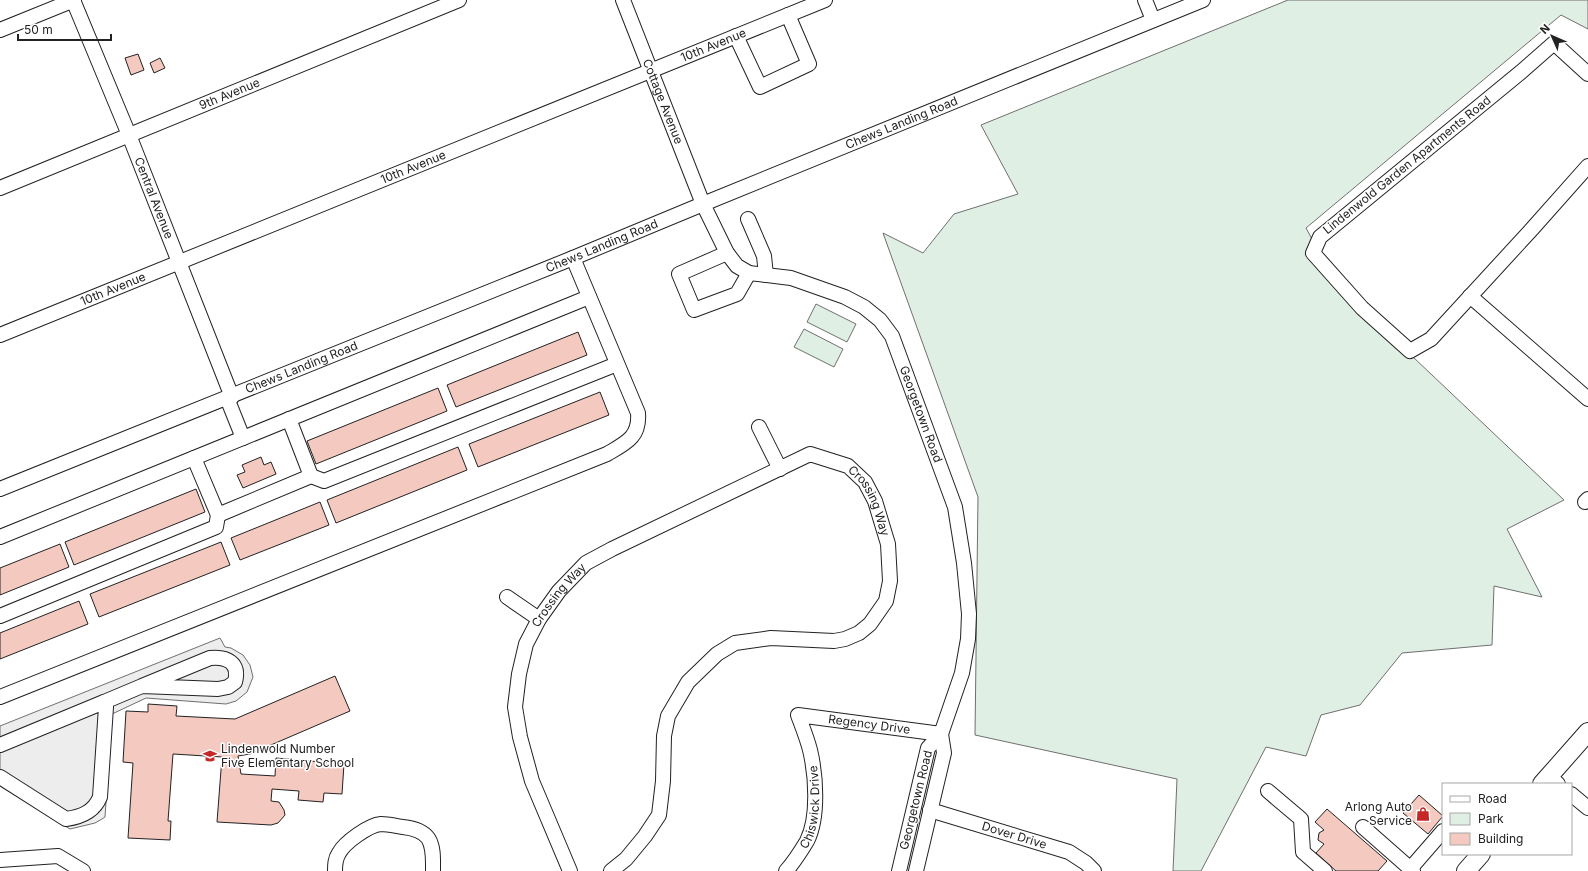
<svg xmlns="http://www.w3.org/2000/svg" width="1588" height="871" font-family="Inter,sans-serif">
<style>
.green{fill:#e0efe3;stroke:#6f6f6f}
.parking{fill:#ededed;stroke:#6f6f6f}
.building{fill:#f3c9c0;stroke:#222}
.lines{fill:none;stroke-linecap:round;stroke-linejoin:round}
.minor-casing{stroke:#222;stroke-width:16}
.major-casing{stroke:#222;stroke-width:20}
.minor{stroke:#fff;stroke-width:14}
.major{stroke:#fff;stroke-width:18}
.labels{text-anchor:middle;stroke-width:3;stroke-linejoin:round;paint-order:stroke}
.street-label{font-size:12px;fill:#222;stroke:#fff}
.poi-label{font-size:12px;fill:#222;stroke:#fff;text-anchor:start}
</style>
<rect width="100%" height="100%" fill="#fff"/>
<path class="green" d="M 1288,0 L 1588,0 L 1588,29 L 1561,15 L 1306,228 L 1337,285 L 1564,500 L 1507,529 L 1542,597 L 1494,586 L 1492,645 L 1402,653 L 1360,705 L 1321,715 L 1306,756 L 1266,747 L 1201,871 L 1173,871 L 1177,779 L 975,735 L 978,497 L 883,233 L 923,253 L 954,214 L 1018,194 L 981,125 Z
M 816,304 L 856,324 L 847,342 L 807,322 Z
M 804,329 L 843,349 L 834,367 L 794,347 Z"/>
<path class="parking" d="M 220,638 L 225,647 L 231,648 L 243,655 L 250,665 L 253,677 L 247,692 L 236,701 L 226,704 L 146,698 L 112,714 L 105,817 L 102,819 L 95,823 L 70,829 L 0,786 L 0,726 Z"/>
<path class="building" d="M 138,54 L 144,70 L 131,75 L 125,58 Z
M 160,58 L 165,68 L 154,73 L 150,63 Z
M 578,332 L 587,355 L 456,407 L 447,385 Z
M 438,388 L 447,411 L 316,464 L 307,441 Z
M 600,392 L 609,415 L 478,467 L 469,444 Z
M 458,447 L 467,470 L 336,523 L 327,500 Z
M 261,457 L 264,465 L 271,462 L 276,474 L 243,488 L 237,475 L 245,472 L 242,465 Z
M 196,489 L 205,512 L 74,565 L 65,542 Z
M 320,502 L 329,525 L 240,560 L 231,538 Z
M 221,542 L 230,565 L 99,617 L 90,594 Z
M 60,544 L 69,567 L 0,595 L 0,568 Z
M 79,601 L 88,624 L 0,659 L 0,633 Z
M 335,676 L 350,711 L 250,754 L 238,756 L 241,774 L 275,776 L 276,758 L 344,764 L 342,794 L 324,793 L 323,802 L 298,800 L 299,791 L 272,789 L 271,801 L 279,802 L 284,810 L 285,815 L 278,823 L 271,825 L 217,822 L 222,757 L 173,754 L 168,821 L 171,821 L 170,840 L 128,838 L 133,763 L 123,762 L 126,711 L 148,712 L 148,704 L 177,706 L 176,716 L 235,719 Z
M 1419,795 L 1443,816 L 1428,834 L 1403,813 Z
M 1327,809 L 1387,861 L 1378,871 L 1336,871 L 1316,853 L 1324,844 L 1318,840 L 1319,833 L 1324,830 L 1315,822 Z"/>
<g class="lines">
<defs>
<g id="minor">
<path id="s1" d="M 73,0 L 129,135 L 232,397"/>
<path id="s2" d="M 623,0 L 703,204 L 727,253 L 737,266 L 749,273 L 791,278 L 845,297 L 864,307 L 880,320 L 892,336 L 955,507 L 964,563 L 969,614 L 968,639 L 962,673 L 941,734 L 928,748 L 899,871"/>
<path d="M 1145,0 L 1153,20"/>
<path d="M 0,30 L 74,0"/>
<path d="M 736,36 L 760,87 L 809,64 L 788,15"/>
<path d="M 1588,74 L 1554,43 L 1521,72 L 1320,237 L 1313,253 L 1362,308 L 1410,351 L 1431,339 L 1532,229 L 1588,166"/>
<path id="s3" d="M 0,188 L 459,0"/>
<path d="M 748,219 L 764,256 L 766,275"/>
<path d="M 727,253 L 679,274 L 694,310 L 737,294 L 749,273"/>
<path d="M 1470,296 L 1588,399"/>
<path id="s4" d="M 0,335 L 825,0"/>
<path d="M 227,398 L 243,438"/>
<path d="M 759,427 L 780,469"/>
<path d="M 194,458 L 218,515 L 311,476 L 289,419"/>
<path d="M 311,476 L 324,481 L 617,364"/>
<path id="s5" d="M 0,489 L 573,258 L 703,204 L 1203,0"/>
<path d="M 1585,502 L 1588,499"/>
<path d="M 0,537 L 589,297"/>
<path d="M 507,597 L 539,619"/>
<path d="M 0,616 L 216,527 L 218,515"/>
<path d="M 0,697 L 607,454 C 626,443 640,437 638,413 L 573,258"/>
<path d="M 104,702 L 142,686 L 218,689 L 228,687 L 235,682 C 240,663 227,656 210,658 L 142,686"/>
<path d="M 0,745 L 104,702 L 106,707 L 100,797 C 94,812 81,817 66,819 L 0,777"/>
<path d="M 1549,776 L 1558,784"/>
<path d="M 1268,791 L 1301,819 L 1303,852 L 1325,871"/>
<path d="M 1571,794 L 1588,808"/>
<path id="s6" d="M 930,810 L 1069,852 L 1086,863 L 1094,871"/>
<path d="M 1363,827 L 1413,871"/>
<path d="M 0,860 L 58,856 L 83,871"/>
<path d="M 1410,869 L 1443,831"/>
<path d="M 335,871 C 335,865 335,859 339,853 C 345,842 369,825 381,824 C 388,824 396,826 403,827 C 412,828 422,830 428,838 C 434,847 433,860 433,871"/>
<path id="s7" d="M 570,871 L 532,781 L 520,737 L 515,707 L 519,674 L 526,644 L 539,619 L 559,591 L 586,563 L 612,549 L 810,454 L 848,466 L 865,482 L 875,501 L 888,544 L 890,581 L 886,601 L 870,624 L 859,633 L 845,639 L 834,641 L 771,638 L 735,643 L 717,654 L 688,682 L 668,716 L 664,736 L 663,781 L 659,815 L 645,836 L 626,859 L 611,871"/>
<path id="s8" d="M 786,871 C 794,862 801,851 807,841 C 819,817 816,775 810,750 C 807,738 802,726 798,715 L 941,734"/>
<path d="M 916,871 L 944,753 L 941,734"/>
</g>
<path id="major" d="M 1542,784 L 1588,732
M 1466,871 L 1481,854"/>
</defs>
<use href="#minor" class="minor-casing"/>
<use href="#major" class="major-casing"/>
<use href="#minor" class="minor"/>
<use href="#major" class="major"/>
</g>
<defs>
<symbol id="school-bare" viewBox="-9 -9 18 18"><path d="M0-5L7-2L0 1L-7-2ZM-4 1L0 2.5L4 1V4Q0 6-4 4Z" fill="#c62828" stroke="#fff" stroke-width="2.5" paint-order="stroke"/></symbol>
<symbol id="shop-bare" viewBox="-9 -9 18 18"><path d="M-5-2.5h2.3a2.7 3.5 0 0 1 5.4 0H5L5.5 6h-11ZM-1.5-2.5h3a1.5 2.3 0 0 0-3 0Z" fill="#c62828" stroke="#fff" stroke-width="2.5" paint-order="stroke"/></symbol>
</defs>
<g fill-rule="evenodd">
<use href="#school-bare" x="200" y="746" width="20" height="20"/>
<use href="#shop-bare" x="1413" y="804" width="20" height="20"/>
</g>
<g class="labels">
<g class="street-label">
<text dy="4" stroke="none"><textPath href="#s4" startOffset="770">10th Avenue</textPath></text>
<text dy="4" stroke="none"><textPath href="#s3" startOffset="248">9th Avenue</textPath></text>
<text dy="4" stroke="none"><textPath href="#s2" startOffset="109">Cottage Avenue</textPath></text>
<text dy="4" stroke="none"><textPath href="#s5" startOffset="973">Chews Landing Road</textPath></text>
<text transform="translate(1407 165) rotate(-39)" y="4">Lindenwold Garden Apartments Road</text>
<text dy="4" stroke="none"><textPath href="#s4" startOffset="446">10th Avenue</textPath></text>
<text dy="4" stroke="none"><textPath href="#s1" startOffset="214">Central Avenue</textPath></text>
<text dy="4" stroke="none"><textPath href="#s5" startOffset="649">Chews Landing Road</textPath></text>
<text dy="4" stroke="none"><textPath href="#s4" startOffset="122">10th Avenue</textPath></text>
<text dy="4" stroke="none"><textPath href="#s5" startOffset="325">Chews Landing Road</textPath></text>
<text dy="4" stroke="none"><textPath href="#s2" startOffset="549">Georgetown Road</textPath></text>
<text dy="4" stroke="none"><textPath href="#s7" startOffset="670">Crossing Way</textPath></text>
<text dy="4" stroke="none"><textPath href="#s7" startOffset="297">Crossing Way</textPath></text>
<text dy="4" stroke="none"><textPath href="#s8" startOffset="238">Regency Drive</textPath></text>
<text transform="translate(916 800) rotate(-76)" y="4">Georgetown Road</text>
<text dy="4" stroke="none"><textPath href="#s8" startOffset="71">Chiswick Drive</textPath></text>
<text dy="4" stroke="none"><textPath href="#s6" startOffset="88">Dover Drive</textPath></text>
</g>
<g class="poi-label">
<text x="221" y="753">Lindenwold Number<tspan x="221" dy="14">Five Elementary School</tspan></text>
<text x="1412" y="811" text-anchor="end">Arlong Auto<tspan x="1412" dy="14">Service</tspan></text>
</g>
</g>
<rect x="1442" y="783" width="130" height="72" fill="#ffffff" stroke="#a7a7a7"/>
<rect x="1450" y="796" width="20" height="6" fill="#ffffff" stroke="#a7a7a7"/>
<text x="1478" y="803" font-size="12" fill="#222222">Road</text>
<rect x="1450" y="813" width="20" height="12" fill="#e0efe3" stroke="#a7a7a7"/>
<text x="1478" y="823" font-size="12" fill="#222222">Park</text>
<rect x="1450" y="833" width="20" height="12" fill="#f3c9c0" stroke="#a7a7a7"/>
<text x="1478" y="843" font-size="12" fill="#222222">Building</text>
<g transform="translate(1552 36) rotate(315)" stroke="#ffffff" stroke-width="3" paint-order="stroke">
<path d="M0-3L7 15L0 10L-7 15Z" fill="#222222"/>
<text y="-6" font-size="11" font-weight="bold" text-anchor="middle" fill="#222222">N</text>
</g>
<path d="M18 34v6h93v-6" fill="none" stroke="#222222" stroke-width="2"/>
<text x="24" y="34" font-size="12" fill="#222222" stroke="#ffffff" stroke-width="3" paint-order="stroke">50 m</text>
</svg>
